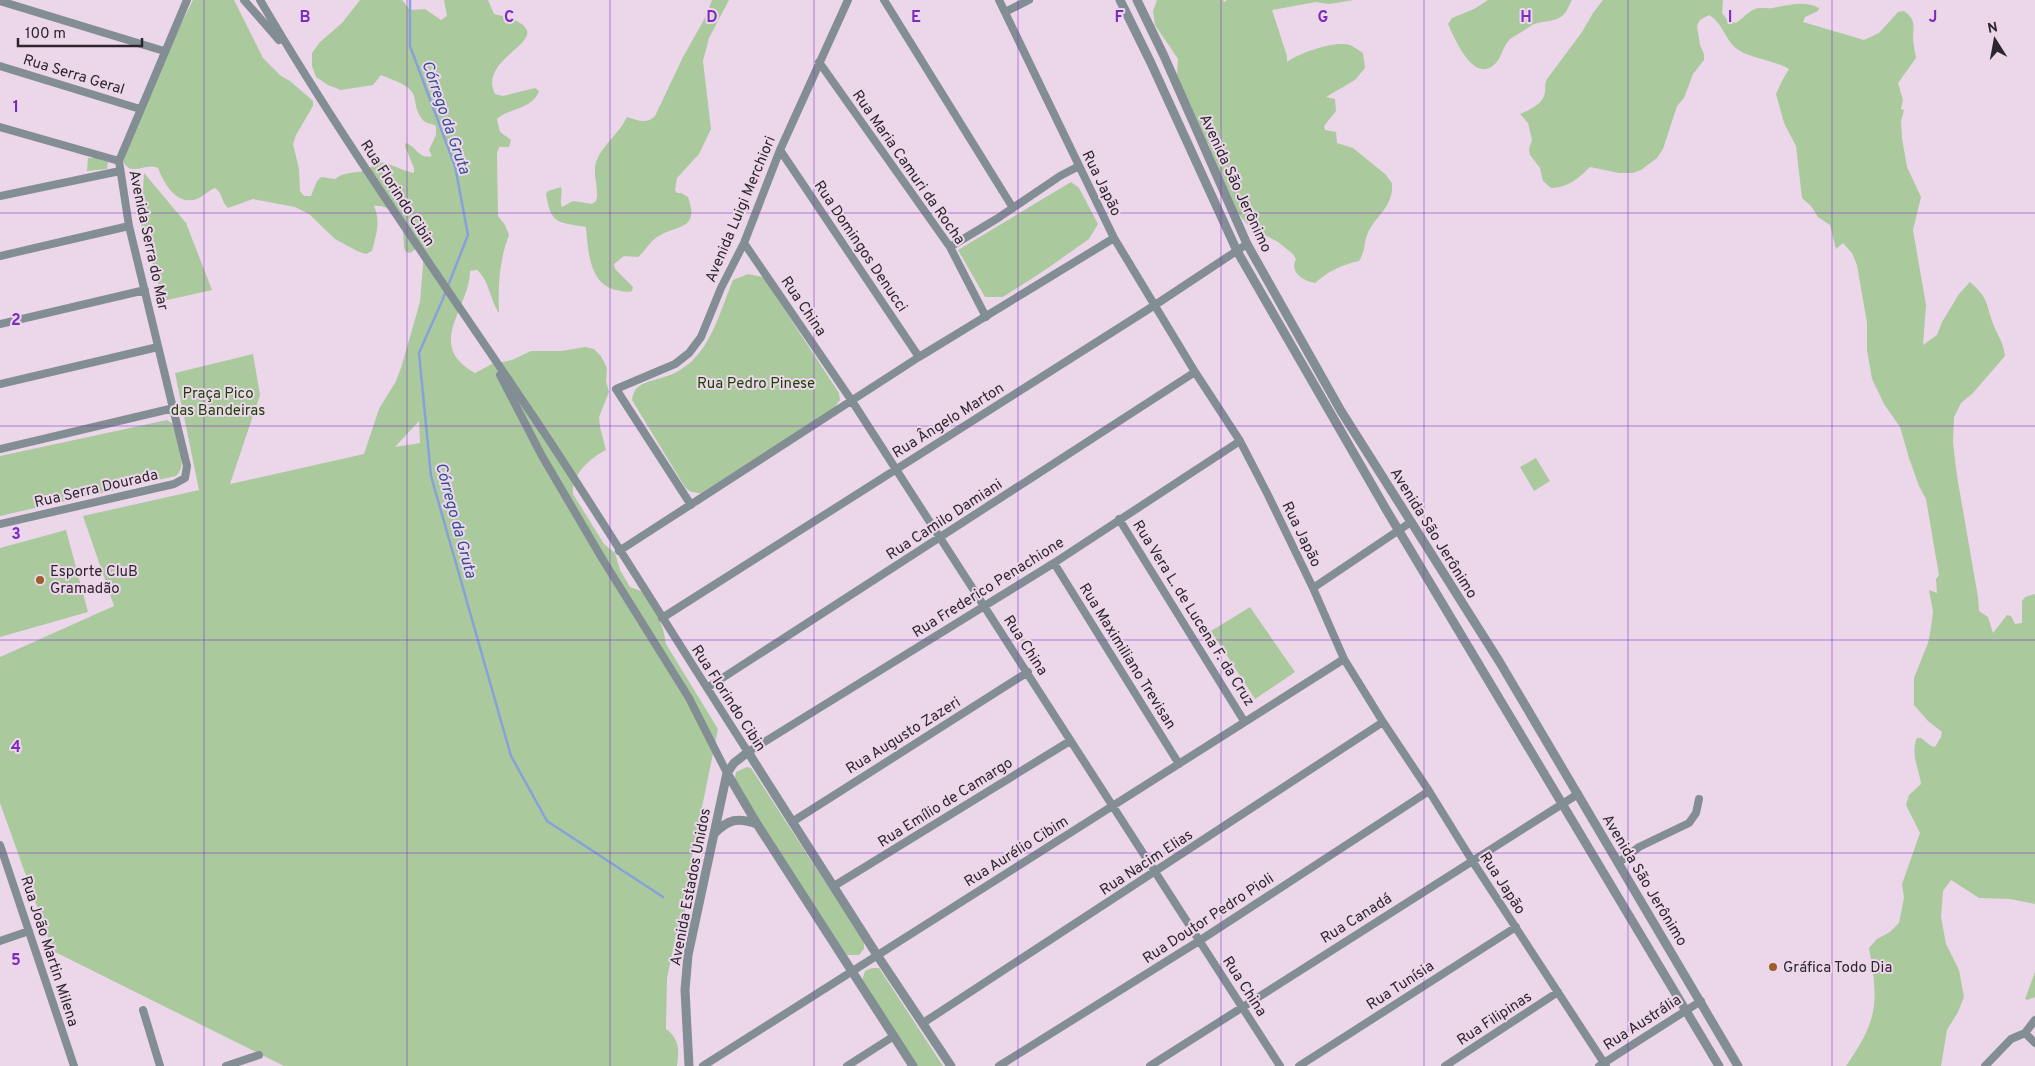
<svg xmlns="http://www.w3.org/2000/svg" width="2035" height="1066" font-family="Overpass,sans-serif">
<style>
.green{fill:#aac99d;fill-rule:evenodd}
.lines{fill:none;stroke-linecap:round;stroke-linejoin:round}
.stream{stroke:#87a1da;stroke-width:2.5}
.minor{stroke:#838d94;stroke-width:8}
.tertiary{stroke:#838d94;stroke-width:9}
.grid{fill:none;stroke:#7b2cbf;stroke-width:1;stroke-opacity:0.55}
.poi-dot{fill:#9e5d29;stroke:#ecd7ea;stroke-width:2}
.labels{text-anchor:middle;stroke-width:4;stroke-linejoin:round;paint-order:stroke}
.street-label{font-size:15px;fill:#2e262e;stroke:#ecd7ea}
.park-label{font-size:15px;fill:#1b3f04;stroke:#ecd7ea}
.poi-label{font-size:15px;fill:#2e262e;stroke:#ecd7ea;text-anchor:start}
.water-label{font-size:16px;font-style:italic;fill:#324f94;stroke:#ecd7ea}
.grid-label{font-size:16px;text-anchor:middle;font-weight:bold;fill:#7b2cbf;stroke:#ecd7ea;stroke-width:4;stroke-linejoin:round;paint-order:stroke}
</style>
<rect width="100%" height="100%" fill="#ecd7ea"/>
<path class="green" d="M 193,0 L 234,0 L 263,58 L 281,76 L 290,81 L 313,101 L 313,106 L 296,135 L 293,144 L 299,169 L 300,191 L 304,196 L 311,196 L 317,181 L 321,177 L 335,179 C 345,171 355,174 366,170 C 373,167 375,161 384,163 C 394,165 403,171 414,173 L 414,168 L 405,146 L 406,143 C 417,147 419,160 432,156 L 429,150 L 436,135 L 436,126 C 431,123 425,124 422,119 C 416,112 416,104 414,96 C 410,84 392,80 381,75 L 373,85 L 341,90 L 328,85 L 316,77 L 312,66 L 312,53 L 320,42 L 342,23 L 360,0 L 402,0 L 410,10 L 425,9 L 441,20 L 447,16 L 444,0 L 488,0 L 494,14 C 502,16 513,18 520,23 C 550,42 477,58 495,94 L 503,96 L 535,88 L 539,91 C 532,110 508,108 497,119 L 500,132 L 511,140 L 509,147 L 499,147 L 497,153 L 498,216 L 505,225 L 509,235 C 499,261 498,286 499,313 C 490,300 489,280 477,270 L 470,271 C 470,308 424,345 475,373 L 492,364 L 512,360 L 531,351 L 561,351 L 585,347 L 594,349 L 601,356 L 607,368 L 606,381 L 609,392 L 599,417 L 600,427 L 606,450 C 590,458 571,475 573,494 L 604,544 L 615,553 L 620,570 L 630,587 L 641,591 L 656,612 L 663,629 L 666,644 L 718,729 L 691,861 L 694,861 L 693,889 L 688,906 L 679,921 L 667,978 L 666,1029 C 680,1039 679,1051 677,1066 L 284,1066 L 53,951 L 0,803 L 0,657 L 114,606 L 83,516 L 199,490 L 175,373 L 253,354 L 260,395 L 230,484 L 364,454 L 379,409 L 396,381 L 401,368 L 420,302 L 424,253 L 417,248 L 410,253 L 405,251 C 403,243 404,238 403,230 C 402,217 388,204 374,206 C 381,222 376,235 372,251 L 366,254 L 357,251 L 335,239 L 309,214 L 295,207 L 253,199 L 228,208 C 221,202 223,193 215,188 C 209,190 205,195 199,198 C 178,208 164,184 158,168 C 145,162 131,178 123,161 C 145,107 166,52 193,0 ZM 419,421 L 420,443 L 395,447 Z
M 712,0 L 729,0 L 709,38 L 703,61 L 711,129 L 699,154 L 677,178 L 675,190 L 677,193 L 681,193 L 688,197 C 700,231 677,224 657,237 C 650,242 645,251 638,257 L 624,256 L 614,264 L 615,269 L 633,287 L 632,291 C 626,293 622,291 616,290 C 589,284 588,250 586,227 C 558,222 551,225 546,194 L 548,191 L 561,187 C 563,194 559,201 562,207 L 573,201 L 592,204 L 596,201 C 600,190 592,176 596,162 C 602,145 619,134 627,117 C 637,120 646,125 655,116 L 683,57 L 706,16 Z
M 1157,0 L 1223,0 L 1224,2 L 1227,0 L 1354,0 L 1329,4 L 1316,2 L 1272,10 L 1287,56 L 1287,62 C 1300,53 1337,39 1352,46 C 1356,48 1359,51 1363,53 L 1365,68 L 1355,80 L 1326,97 L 1335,99 L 1336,111 L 1324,126 L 1325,130 L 1336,132 L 1337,143 L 1353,148 L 1385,174 L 1392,183 C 1394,208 1374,216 1367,235 C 1364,244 1365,252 1359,261 C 1341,265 1329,271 1315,283 C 1303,281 1289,272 1296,259 L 1293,254 L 1278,242 L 1250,227 L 1233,208 L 1211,159 L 1209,145 L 1195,129 L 1180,85 L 1177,74 L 1178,59 L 1155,25 L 1153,11 Z
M 1488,0 L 1572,0 C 1569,4 1568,10 1565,13 C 1557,23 1542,20 1532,25 C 1526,29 1519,34 1513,37 C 1503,43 1503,55 1496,63 C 1474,86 1455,39 1448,24 L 1452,18 L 1474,9 Z
M 1603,0 L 1723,0 L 1722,13 L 1728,21 L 1736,23 C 1742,19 1749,11 1755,9 C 1760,7 1767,9 1772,8 C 1788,5 1806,0 1819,8 L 1818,11 L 1805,17 L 1803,22 L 1864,40 L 1879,33 L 1898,12 L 1904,11 C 1915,19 1914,24 1913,37 C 1913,44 1915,51 1916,58 L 1898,83 L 1903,100 L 1901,109 L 1904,110 L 1901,121 L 1902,138 L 1907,167 L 1921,197 L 1913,230 L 1926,305 L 1923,345 L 1937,335 L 1942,322 L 1959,294 L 1970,282 C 1990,300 1985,303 1994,326 C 1999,338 2003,342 2005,356 L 1972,394 L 1961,403 L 1954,417 L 1953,442 L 1957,476 L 1978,597 L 1979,611 L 1988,617 L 1993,633 L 2007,615 L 2011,616 L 2015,624 L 2022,623 L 2022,601 L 2025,597 L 2035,594 L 2035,904 L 2010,899 L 1979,898 L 1951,880 L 1943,891 L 1941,917 L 1946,944 L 1959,970 L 1964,997 L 1958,1012 L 1947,1030 L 1941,1066 L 1846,1066 C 1878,1020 1879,1003 1869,948 L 1877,939 L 1890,932 L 1899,923 L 1904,898 L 1902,884 L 1920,833 L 1906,805 L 1909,795 L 1921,784 C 1919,769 1910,753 1917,738 L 1921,738 L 1931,746 L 1935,747 L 1941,737 L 1942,732 L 1928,721 L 1914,705 L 1914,678 L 1928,643 L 1931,628 L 1933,611 L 1929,590 L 1937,593 L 1936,579 L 1939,575 L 1926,499 L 1919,486 L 1909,458 L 1900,427 L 1884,404 L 1872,379 L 1867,350 L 1867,323 L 1857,265 L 1852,253 L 1843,243 L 1836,249 L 1830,225 L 1818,217 L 1811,206 L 1802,198 L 1796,146 L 1784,123 L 1776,94 L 1782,81 L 1789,69 C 1774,60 1749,58 1737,49 C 1725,40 1723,23 1709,15 L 1700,20 L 1697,26 L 1700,45 L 1704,54 L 1704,60 L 1693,74 L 1684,98 L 1677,106 L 1663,149 L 1657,158 L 1641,170 L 1633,173 L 1619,173 L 1590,167 C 1579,178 1567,188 1551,188 L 1543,181 L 1540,168 L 1530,155 L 1529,149 L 1532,140 L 1528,123 L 1520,114 C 1529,110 1544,104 1545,92 C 1546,87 1544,85 1547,79 L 1582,32 L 1593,13 Z
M 88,158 L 96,158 L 108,162 L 107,169 L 87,171 Z
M 144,173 L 186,223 L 212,290 L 163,301 L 141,224 Z
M 1071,182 L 1079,188 L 1098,224 L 1089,239 L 1045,270 L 1003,297 L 985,297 L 958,250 Z
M 748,274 L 763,277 L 839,393 L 840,400 L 834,408 L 701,493 C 692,493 687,491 683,484 L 632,400 C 634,381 652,382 667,376 C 675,374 685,367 691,362 C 713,342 722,306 733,280 Z
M 167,420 L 173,424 C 176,439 189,465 176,476 L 0,516 L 0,456 Z
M 1536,458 L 1550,481 L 1534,491 L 1520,467 Z
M 66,530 L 88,612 L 0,637 L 0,548 Z
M 1250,607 L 1295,672 L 1255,699 L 1211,631 Z
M 747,767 L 751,768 L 864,942 L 864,949 L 859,955 L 847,955 L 734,783 L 736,772 Z
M 872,968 L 879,968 L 943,1066 L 917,1066 L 862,981 L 865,971 Z
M 2035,972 L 2035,997 L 2027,1000 L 2025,999 Z"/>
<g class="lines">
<path class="stream" d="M 410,0 L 410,46 L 455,166 L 468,235 L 442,301 L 419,353 L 431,476 L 511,756 L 547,821 L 663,897"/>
<path class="minor" d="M 244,0 L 279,40
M 260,0 C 349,152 452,294 549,440 C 617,543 681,648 748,752 L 1054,563 L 1240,441
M 884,0 L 1013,208
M 999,0 L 1114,238 L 1195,372 L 1240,441 L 1268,495 L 1313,588 L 1344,659 L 1383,722 L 1429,791 L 1473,862 L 1606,1066
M 0,1 L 164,51
M 1005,12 L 1029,0
M 819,62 L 950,247 L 986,317
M 0,66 L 140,109
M 0,127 L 119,161
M 780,150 L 919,357
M 0,196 L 120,171
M 744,243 L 852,401 L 1280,1066
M 950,247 L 998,218 L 1060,176 L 1079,166
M 0,256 L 129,226
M 0,324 L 145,290
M 500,375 L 542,456 L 603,560 L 689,698 L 727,773
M 0,384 L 158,347
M 0,449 L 174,408
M 691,505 L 616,389 L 675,364 L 689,353 L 701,337 L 721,288 L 744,243 L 780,150 L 848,0
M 1119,519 L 1244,721
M 0,524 L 174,484 L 185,478 L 187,466 L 129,226 L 119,161 L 187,0
M 619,551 L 919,357 L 1114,238
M 1054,563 L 1179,764
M 1313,588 L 1411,522
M 662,618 L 1155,305 L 1247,244
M 707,688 L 1195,372
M 792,822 L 1028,672
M 0,845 L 74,1066
M 1618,863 L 1639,847 L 1689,823 L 1696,813 L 1699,799
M 834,886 L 1070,741
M 0,941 L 29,931
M 143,1010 L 160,1066
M 923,1023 L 1383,722
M 2025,1033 L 2035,1043
M 226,1066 L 259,1055
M 703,1066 L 1344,659
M 847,1066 L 894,1036
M 999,1066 L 1199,941 L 1429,791
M 1150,1066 L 1578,794
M 1299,1066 L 1516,927
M 1445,1066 L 1558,992
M 1599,1066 L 1701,1001
M 1985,1066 L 2011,1039 L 2025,1033 L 2035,1020"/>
<path class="tertiary" d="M 1120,0 L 1151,63 L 1237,251 L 1387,511 L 1719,1066
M 1137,0 L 1164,56 L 1247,244 L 1341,411 L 1499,661 L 1738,1066
M 727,773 L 757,824 L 913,1066
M 714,834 C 728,819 738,817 757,824
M 689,1066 L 685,990 L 688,955 L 727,773 L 734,763 L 748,752 L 877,955 L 951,1066"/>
</g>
<path class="grid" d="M 204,0 L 204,1066M 407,0 L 407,1066M 610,0 L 610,1066M 814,0 L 814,1066M 1018,0 L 1018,1066M 1221,0 L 1221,1066M 1424,0 L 1424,1066M 1628,0 L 1628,1066M 1832,0 L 1832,1066M 0,213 L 2035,213M 0,426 L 2035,426M 0,640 L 2035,640M 0,853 L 2035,853"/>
<g class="poi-dot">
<circle cx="40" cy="580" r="5"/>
<circle cx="1773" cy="967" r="5"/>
</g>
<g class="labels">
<g class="street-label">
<text transform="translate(74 74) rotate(17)" y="5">Rua Serra Geral</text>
<text transform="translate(909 167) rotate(55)" y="5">Rua Maria Camuri da Rocha</text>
<text transform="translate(1102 183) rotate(64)" y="5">Rua Japão</text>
<text transform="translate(1236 183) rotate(65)" y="5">Avenida São Jerônimo</text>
<text transform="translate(398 193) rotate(57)" y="5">Rua Florindo Cibin</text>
<text transform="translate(740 209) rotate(-67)" y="5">Avenida Luigi Merchiori</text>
<text transform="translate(149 240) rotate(78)" y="5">Avenida Serra do Mar</text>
<text transform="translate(861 246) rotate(56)" y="5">Rua Domingos Denucci</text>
<text transform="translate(804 306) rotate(56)" y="5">Rua China</text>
<text transform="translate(948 420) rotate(-32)" y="5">Rua Ângelo Marton</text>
<text transform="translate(96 488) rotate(-13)" y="5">Rua Serra Dourada</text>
<text transform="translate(944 519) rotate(-33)" y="5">Rua Camilo Damiani</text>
<text transform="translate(1434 533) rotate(58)" y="5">Avenida São Jerônimo</text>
<text transform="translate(1302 534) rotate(64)" y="5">Rua Japão</text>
<text transform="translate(988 587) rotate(-32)" y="5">Rua Frederico Penachione</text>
<text transform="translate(1194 613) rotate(58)" y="5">Rua Vera L. de Lucena F. da Cruz</text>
<text transform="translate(1026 645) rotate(57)" y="5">Rua China</text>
<text transform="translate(1128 656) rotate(58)" y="5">Rua Maximiliano Trevisan</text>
<text transform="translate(729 698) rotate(57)" y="5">Rua Florindo Cibin</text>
<text transform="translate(903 735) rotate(-32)" y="5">Rua Augusto Zazeri</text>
<text transform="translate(945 802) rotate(-32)" y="5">Rua Emílio de Camargo</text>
<text transform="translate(1016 851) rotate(-32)" y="5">Rua Aurélio Cibim</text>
<text transform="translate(1146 862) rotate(-33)" y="5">Rua Nacim Elias</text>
<text transform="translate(1645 880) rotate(59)" y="5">Avenida São Jerônimo</text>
<text transform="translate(1503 883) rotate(57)" y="5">Rua Japão</text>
<text transform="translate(690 887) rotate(-79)" y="5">Avenida Estados Unidos</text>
<text transform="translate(1208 918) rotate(-33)" y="5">Rua Doutor Pedro Pioli</text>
<text transform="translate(1356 918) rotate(-32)" y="5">Rua Canadá</text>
<text transform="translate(50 951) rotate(72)" y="5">Rua João Martin Milena</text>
<text transform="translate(1400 985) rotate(-33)" y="5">Rua Tunísia</text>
<text transform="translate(1245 986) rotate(57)" y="5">Rua China</text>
<text transform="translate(1494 1018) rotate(-33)" y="5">Rua Filipinas</text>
<text transform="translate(1642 1022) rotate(-33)" y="5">Rua Austrália</text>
</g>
<g class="park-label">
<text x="756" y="388">Rua Pedro Pinese</text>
<text x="218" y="398">Praça Pico<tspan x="218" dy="17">das Bandeiras</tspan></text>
</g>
<g class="poi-label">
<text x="50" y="576">Esporte CluB<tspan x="50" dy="17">Gramadão</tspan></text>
<text x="1783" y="972">Gráfica Todo Dia</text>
</g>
<g class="water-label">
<text transform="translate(447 117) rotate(71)" y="6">Córrego da Gruta</text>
<text transform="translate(457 520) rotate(75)" y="6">Córrego da Gruta</text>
</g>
</g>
<g class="grid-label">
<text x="305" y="22">B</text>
<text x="509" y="22">C</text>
<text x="712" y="22">D</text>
<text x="916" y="22">E</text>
<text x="1119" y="22">F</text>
<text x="1323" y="22">G</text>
<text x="1526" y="22">H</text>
<text x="1730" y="22">I</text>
<text x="1933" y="22">J</text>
<text x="16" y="112">1</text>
<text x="16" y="325">2</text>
<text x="16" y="539">3</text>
<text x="16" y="752">4</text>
<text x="16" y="965">5</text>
</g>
<g transform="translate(1995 40) rotate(349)" stroke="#ecd7ea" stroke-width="4" paint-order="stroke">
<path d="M0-4L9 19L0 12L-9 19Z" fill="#2e262e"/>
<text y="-8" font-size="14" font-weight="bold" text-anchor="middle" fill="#2e262e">N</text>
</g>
<path d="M18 38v8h124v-8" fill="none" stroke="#2e262e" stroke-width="2.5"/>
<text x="25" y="38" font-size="15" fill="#2e262e" stroke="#ecd7ea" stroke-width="4" paint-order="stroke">100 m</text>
</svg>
